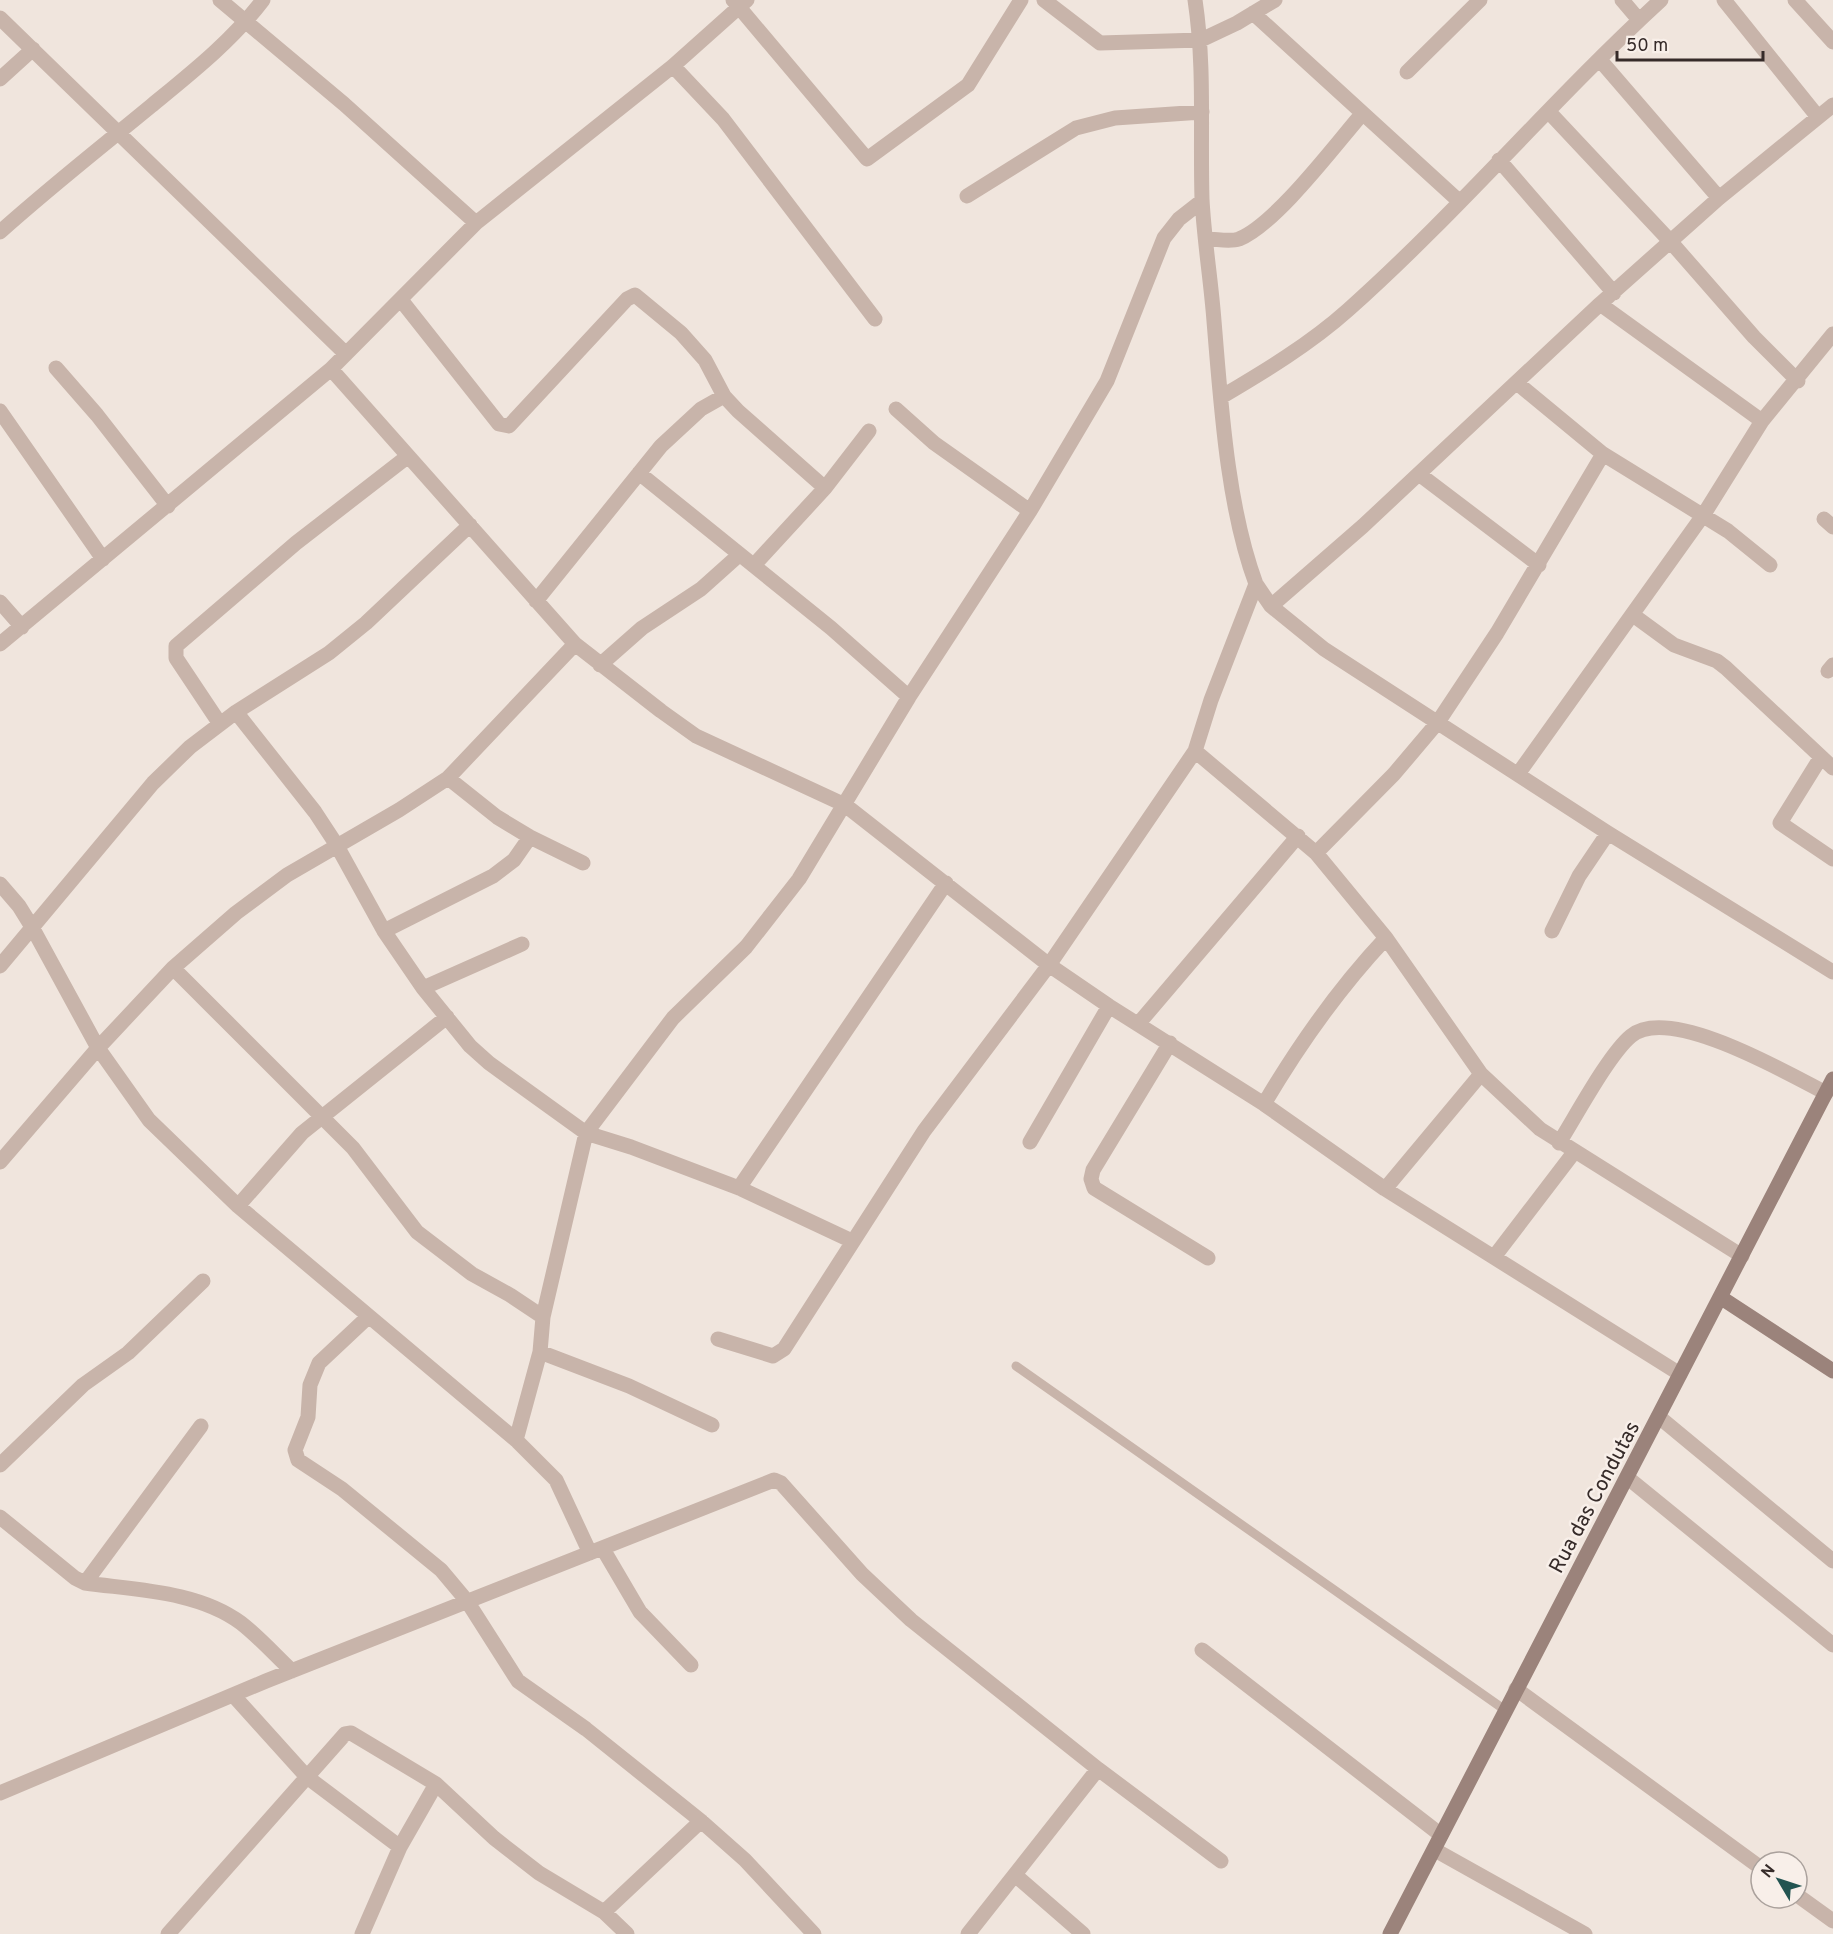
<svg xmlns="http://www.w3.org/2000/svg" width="1833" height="1934" font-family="Overpass,sans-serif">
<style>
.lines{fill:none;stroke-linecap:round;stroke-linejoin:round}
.lane{stroke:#c8b4aa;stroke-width:9}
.street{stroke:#c8b4aa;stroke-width:15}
.secondary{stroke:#9b837b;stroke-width:15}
.labels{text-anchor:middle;stroke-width:5;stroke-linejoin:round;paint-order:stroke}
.street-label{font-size:21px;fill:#362b29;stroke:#f8efe9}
</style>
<rect width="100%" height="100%" fill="#f0e5dd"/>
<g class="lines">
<path class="lane" d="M 1016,1366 L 1505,1710"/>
<path class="street" d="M 220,0 L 344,104 L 476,223
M 733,0 L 867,159 L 968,85 L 1021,0
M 1044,0 L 1100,43 L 1201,40 L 1237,23 L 1275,0
M 1622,0 L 1639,20
M 1724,0 L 1818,117
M 1795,0 L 1833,42
M 1253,13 L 1460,202
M 0,18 L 346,354
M 1600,60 L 1719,198
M 673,66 L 723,119 L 875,319
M 1407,72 L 1480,0
M 0,79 L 33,49
M 1549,112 L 1670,241 L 1754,337 L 1798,381
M 1499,160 L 1614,293
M 967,196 L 1076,128 L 1115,118 L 1202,112
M 0,232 C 49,188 100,148 151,106 C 190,74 232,41 263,0
M 1207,239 C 1217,239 1230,242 1239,239 C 1276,224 1335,145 1362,114
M 401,300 L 499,424 L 509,426 L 627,299 L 635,295 L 681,333 L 705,360 L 724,396 L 738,411 L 825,488
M 1600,304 L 1762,421
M 56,368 L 97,415 L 168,506
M 331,369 L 575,644 L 661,711 L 696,736 L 845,805 L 1049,965 L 1109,1006 L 1264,1104 L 1385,1189 L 1680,1374
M 1517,383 L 1603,454 L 1728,531 L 1770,565
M 1221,397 C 1265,371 1310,344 1348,310 C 1458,212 1553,99 1661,0
M 896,409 L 934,443 L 1030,511
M 0,411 L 103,559
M 639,473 L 831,628 L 909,697
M 1419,474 L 1539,565
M 1824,519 L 1833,527
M 754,565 L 825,488 L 869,431
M 1256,584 L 1271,606 L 1363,526 L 1600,304 L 1719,198 L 1833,105
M 536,601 L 661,446 L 701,409 L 724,396
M 0,602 L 22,627
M 1271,606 L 1324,649 L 1608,833 L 1833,972
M 1633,615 L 1674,645 L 1717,661 L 1726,668 L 1833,768
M 0,644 L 331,369 L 476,223 L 673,66 L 747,0
M 600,665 L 642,628 L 701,589 L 739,555
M 1828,671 L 1833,665
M 236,712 L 315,812 L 336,844 L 384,931 L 423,988 L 470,1046 L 489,1063 L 586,1133 L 631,1147 L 739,1188 L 852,1241
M 220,724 L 176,658 L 176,646 L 296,543 L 407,457
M 1195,751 L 1316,853 L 1386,938 L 1481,1074 L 1540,1129 L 1742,1256
M 1821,757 L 1780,823 L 1833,859
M 1518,774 L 1704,514 L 1762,421 L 1833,334
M 448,778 L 497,817 L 530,837 L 583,863
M 1316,853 L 1394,774 L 1438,722 L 1497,633 L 1603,454
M 0,884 L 19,906 L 32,927 L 98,1048 L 149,1120 L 238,1206 L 516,1440 L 556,1480 L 590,1553
M 384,931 L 493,876 L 514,860 L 530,837
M 1552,931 L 1579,876 L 1608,833
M 0,966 L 153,783 L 190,747 L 236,712 L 329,653 L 366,623 L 470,525
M 173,968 L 353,1148 L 417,1232 L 472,1274 L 510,1295 L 543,1317
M 423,988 L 522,944
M 1139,1023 L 1298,836
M 1170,1043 L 1093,1170 L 1091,1179 L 1094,1188 L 1208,1258
M 1264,1104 C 1300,1043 1338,989 1386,938
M 1030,1142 L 1109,1006
M 1559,1143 C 1576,1116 1609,1054 1631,1036 C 1669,1004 1787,1073 1826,1093
M 0,1162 L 98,1048 L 173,968 L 236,913 L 287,875 L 399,810 L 448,778 L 575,644
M 739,1188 L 946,883
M 1385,1189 L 1481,1074
M 238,1206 L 302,1133 L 447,1017
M 1494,1257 L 1575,1151
M 368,1317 L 319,1363 L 310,1385 L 308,1417 L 295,1450 L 298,1460 L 342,1489 L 441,1570 L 467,1601 L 518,1681 L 586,1729 L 701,1821 L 745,1860 L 814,1934
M 718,1339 L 773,1356 L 784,1349 L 924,1131 L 1049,965 L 1195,751 L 1211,700 L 1256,584 C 1227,506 1221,404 1214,321 C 1211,281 1204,239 1202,199 C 1200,132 1205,66 1195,0
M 540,1352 L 629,1386 L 712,1425
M 1659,1417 L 1833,1561
M 516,1440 L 540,1352 L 543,1317 L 586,1133 L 673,1018 L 746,947 L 799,879 L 909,697 L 1030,511 L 1107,381 L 1164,238 L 1179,219 L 1202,201
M 0,1465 L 83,1385 L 128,1353 L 203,1281
M 1628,1478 L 1833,1645
M 0,1517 L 75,1578 L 85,1583 C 136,1590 198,1591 241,1623 C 259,1637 275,1655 292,1671
M 603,1549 L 640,1612 L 691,1665
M 85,1583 L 201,1426
M 1202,1650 L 1441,1835
M 1516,1689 L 1761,1868
M 233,1695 L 307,1777 L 400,1847
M 0,1793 L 266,1681 L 774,1480 L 781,1483 L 862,1574 L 911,1620 L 1098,1769 L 1221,1861
M 1435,1850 L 1585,1934
M 1015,1875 L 1083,1934
M 1797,1895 L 1833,1921
M 604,1912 L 701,1821
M 168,1934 L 345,1734 L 351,1733 L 436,1784 L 494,1838 L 539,1873 L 604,1912 L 627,1934
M 362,1934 L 400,1847 L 436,1784
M 968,1934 L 1098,1769"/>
<path class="secondary" d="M 1720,1297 L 1833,1371
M 1390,1934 L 1833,1079"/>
</g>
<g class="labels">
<g class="street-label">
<text transform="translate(1594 1497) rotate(-62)" y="7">Rua das Condutas</text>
</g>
</g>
<g transform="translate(1779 1880) rotate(309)"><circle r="28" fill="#f8efe9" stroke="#aaa19c" stroke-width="1.5"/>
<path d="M0-4.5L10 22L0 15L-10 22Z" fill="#225451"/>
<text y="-9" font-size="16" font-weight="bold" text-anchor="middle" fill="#362b29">N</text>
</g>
<path d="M1617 51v9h146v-9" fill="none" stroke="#362b29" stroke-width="3"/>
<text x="1626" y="51" font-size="18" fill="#362b29" stroke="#f8efe9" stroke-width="4.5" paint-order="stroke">50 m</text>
</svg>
